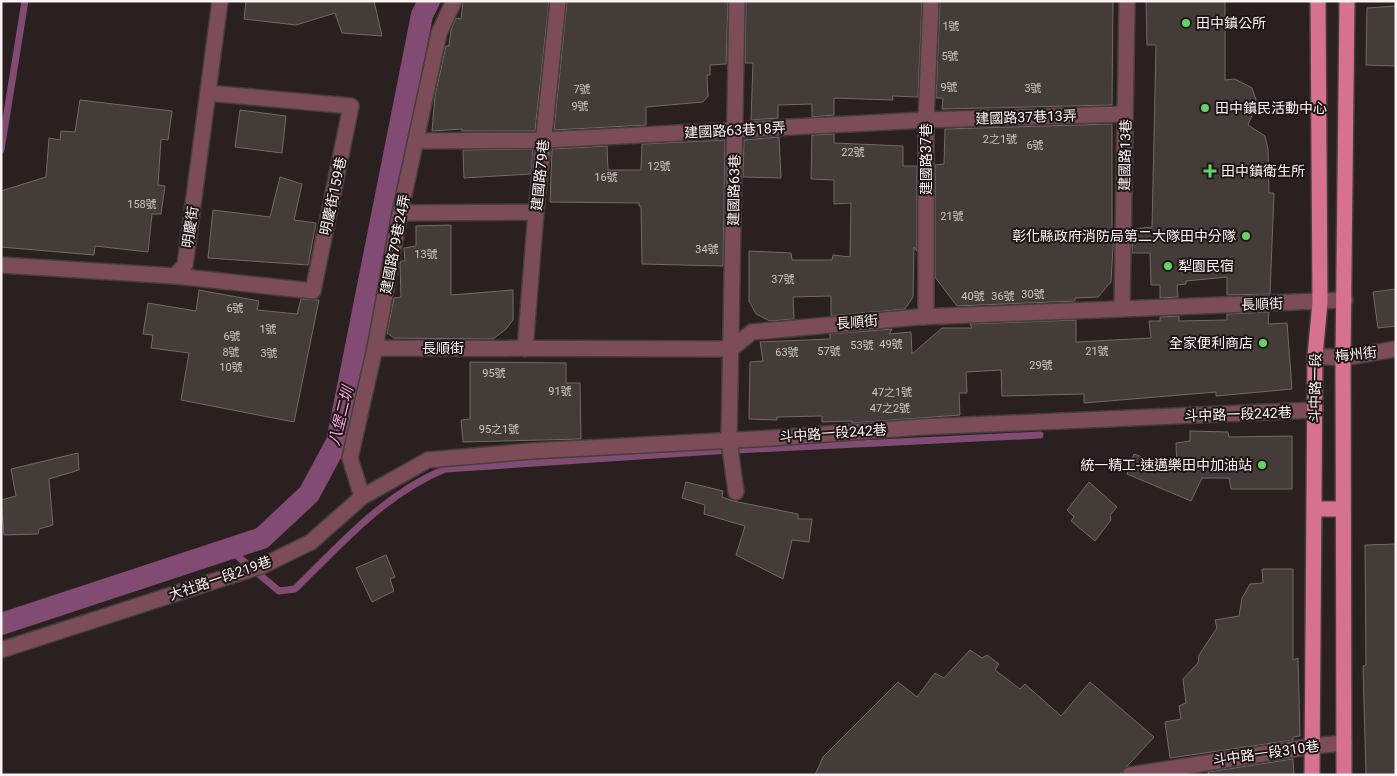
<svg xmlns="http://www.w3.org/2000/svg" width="1397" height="776" font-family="Roboto,'Noto Sans TC',sans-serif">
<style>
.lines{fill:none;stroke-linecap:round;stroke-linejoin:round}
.stream{stroke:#824b73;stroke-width:7}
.canal{stroke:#824b73;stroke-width:22}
.building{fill:#443c38;stroke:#736a65}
.minor-casing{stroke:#463e3d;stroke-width:18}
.major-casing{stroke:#463e3d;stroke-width:18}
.minor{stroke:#7d4c59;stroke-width:15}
.major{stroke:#d6718f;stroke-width:15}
.poi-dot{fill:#63d468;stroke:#1f1716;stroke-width:2}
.labels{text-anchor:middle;stroke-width:4;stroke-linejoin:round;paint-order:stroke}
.number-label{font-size:11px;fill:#ccc5c4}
.poi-label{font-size:14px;fill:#faf3f2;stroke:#1f1716;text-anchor:start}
.street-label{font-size:14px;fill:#faf3f2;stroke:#1f1716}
.water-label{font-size:15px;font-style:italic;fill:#fca9e4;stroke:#1f1716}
</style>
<rect width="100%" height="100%" fill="#29201f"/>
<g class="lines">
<path class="stream" d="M 1,150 L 25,1
M 229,549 L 279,591 L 295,589 C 341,544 384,494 445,469 L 715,451 L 1040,435"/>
<path class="canal" d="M 1,624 L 262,538 L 309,494 L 337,442 L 422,15 L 429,1"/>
</g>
<path class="building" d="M 246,1 L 374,1 L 382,36 L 342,33 L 335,13 L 296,25 L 244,19 Z
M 463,1 L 549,1 L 535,131 L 462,131 L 462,129 L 432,131 L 435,96 L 446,46 L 449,46 L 451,30 L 456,18 L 461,19 Z
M 567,1 L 728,1 L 726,64 L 710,65 L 710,75 L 707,75 L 708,96 L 703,102 L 646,107 L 646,125 L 554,130 Z
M 746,1 L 922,1 L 918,97 L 892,96 L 893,100 L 834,98 L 834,115 L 812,117 L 812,104 L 778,105 L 778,118 L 751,120 L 753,63 L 745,63 Z
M 940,1 L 1113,1 L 1112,105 L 942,109 L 943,98 L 936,98 Z
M 1146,1 L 1225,1 L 1225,80 L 1235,79 L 1252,88 L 1257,103 L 1248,125 L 1265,136 L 1268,149 L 1269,193 L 1274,193 L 1270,294 L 1227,295 L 1227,277 L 1186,281 L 1186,284 L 1177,285 L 1178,297 L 1160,298 L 1160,285 L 1151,285 L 1150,253 L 1132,253 L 1133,229 L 1152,227 L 1156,45 L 1147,45 Z
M 1396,6 L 1396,66 L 1366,65 L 1367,8 Z
M 80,100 L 172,111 L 168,140 L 161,139 L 158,185 L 165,186 L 161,214 L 152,214 L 148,252 L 95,246 L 94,255 L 1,247 L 1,191 L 46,177 L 49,138 L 60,140 L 61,131 L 75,132 Z
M 240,110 L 286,116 L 282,153 L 235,147 Z
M 1112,124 L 1112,231 L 1114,231 L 1111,282 L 1098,297 L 1075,298 L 1075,301 L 957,306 L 935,277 L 935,165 L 944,164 L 945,129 Z
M 834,134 L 834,143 L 903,146 L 903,166 L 917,166 L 917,251 L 914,247 L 913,297 L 905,309 L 831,316 L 831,296 L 793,297 L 794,319 L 770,321 L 756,314 L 749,301 L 749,251 L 791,253 L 792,260 L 832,260 L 833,255 L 850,257 L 851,203 L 834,204 L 834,180 L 811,179 L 812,135 Z
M 779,137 L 781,178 L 743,177 L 744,140 Z
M 725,140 L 723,266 L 642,264 L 641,206 L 639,206 L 639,203 L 550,202 L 552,149 L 607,146 L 608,170 L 641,170 L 642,144 Z
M 533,149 L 531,174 L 464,178 L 463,150 Z
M 280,177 L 302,184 L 294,220 L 316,223 L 308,265 L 208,258 L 213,210 L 270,217 Z
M 451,225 L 451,295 L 513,290 L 513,320 L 506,329 L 493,339 L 394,338 L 387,333 L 394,298 L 401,297 L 400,264 L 401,261 L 405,261 L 404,248 L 416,246 L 416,226 Z
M 1396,289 L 1396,326 L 1378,328 L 1373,292 Z
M 199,290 L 259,301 L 257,310 L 297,314 L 301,299 L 319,300 L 294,422 L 181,400 L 189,353 L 151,348 L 153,335 L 143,334 L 148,303 L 196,311 Z
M 1269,312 L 1268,324 L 1287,323 L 1292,389 L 1216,396 L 1216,392 L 1084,403 L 1084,394 L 1002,396 L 1001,370 L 966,372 L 967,393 L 959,393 L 960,415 L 852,423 L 852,421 L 822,422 L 822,416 L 777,417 L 777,420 L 749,419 L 750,362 L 763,361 L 760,342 L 830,339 L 830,334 L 892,329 L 889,334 L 911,332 L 912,354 L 942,328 L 972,328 L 970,324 L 1076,320 L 1076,342 L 1151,338 L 1149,321 L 1160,321 L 1160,317 L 1179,316 L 1179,321 L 1227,320 L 1227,314 Z
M 470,362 L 566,363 L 566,383 L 580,383 L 581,439 L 463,442 L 461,420 L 470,419 Z
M 1190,431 L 1228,432 L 1229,437 L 1292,436 L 1292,489 L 1231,489 L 1229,478 L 1202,478 L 1191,501 L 1127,474 L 1134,454 L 1177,470 L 1176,443 L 1190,441 Z
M 78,453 L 79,470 L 49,479 L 53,525 L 39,529 L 38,534 L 4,535 L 1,500 L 16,496 L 11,469 Z
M 686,482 L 723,491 L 722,497 L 733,501 L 798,514 L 798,519 L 812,519 L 809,542 L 792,540 L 783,579 L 736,555 L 745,526 L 704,514 L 705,505 L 682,498 Z
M 1089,482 L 1117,507 L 1110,515 L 1111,520 L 1095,541 L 1071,521 L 1074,517 L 1067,510 Z
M 1396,544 L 1396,775 L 1366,775 L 1363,666 L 1366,665 L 1365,545 Z
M 386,555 L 395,577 L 390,579 L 394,591 L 372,602 L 356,568 Z
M 1262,569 L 1293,569 L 1293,660 L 1298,658 L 1300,736 L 1293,737 L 1293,740 L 1170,758 L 1165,722 L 1181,719 L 1179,706 L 1186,703 L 1183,679 L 1198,663 L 1199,655 L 1217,628 L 1215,620 L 1239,616 L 1242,598 L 1250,584 L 1263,583 Z
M 970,650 L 982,658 L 987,655 L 999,664 L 995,670 L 1020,689 L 1025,684 L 1061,716 L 1090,682 L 1154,737 L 1119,775 L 815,775 L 823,757 L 898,682 L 917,697 L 935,673 L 944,678 Z
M 1293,759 L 1294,775 L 1209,775 L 1208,772 Z"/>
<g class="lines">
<defs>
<path id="minor" d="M 416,141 L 545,140 L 926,120 L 1125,114
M 400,213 L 536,212
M 1,265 L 175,276 L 185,265 L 220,1
M 175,276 L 313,291 L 351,106 L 208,93
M 1122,308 L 1127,1
M 926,317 L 926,120 L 931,1
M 375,348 L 731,349 L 752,332 L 919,317 L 1345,300
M 525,349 L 536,212 L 558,1
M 1315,356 L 1343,358 L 1396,349
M 736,492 L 729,440 L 737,1
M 362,497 L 428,460 L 532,451 L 773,438 L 921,427 L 1315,410
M 1,650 L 264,565 L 311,542 L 362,497 L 350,458 L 375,348 L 400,213 L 439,33 L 454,1
M 1130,775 L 1313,746 L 1344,743"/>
<path id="major" d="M 1314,509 L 1343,509
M 1312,775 L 1315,356 L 1320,302 L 1318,1
M 1344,775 L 1343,358 L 1347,1"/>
</defs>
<use href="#minor" class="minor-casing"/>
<use href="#major" class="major-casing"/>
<use href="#minor" class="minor"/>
<use href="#major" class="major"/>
</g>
<g class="poi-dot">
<circle cx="1186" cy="23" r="5"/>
<circle cx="1205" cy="108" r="5"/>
<path d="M1207.5 163.5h5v5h5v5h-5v5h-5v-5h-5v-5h5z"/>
<circle cx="1246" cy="236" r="5"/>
<circle cx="1168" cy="266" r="5"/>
<circle cx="1263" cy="343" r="5"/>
<circle cx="1262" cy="465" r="5"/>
</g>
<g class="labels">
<g class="number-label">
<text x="951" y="30">1號</text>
<text x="950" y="60">5號</text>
<text x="949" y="91">9號</text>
<text x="1033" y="92">3號</text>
<text x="582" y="93">7號</text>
<text x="580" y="110">9號</text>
<text x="1000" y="143">2之1號</text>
<text x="1035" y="149">6號</text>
<text x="853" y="156">22號</text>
<text x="659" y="170">12號</text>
<text x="606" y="181">16號</text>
<text x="142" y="208">158號</text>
<text x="952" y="220">21號</text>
<text x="707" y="253">34號</text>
<text x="426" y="258">13號</text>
<text x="783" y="283">37號</text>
<text x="1033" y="298">30號</text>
<text x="973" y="300">40號</text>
<text x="1003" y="300">36號</text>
<text x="235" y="312">6號</text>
<text x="268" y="333">1號</text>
<text x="232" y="340">6號</text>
<text x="891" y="348">49號</text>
<text x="862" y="349">53號</text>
<text x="829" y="355">57號</text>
<text x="1097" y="355">21號</text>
<text x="231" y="356">8號</text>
<text x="787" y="356">63號</text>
<text x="269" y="357">3號</text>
<text x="1041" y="369">29號</text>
<text x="231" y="371">10號</text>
<text x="494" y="377">95號</text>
<text x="560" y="395">91號</text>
<text x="892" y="396">47之1號</text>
<text x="890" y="412">47之2號</text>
<text x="499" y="433">95之1號</text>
</g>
<g class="poi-label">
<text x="1196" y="28">田中鎮公所</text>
<text x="1215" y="113">田中鎮民活動中心</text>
<text x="1221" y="176">田中鎮衛生所</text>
<text x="1236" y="241" text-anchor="end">彰化縣政府消防局第二大隊田中分隊</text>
<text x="1178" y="271">犁園民宿</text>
<text x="1253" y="348" text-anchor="end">全家便利商店</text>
<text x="1252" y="470" text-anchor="end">統一精工-速邁樂田中加油站</text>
</g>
<g class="street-label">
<text transform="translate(1026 117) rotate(-2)" y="5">建國路37巷13弄</text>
<text transform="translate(735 130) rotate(-3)" y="5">建國路63巷18弄</text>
<text transform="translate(1125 155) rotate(-89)" y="5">建國路13巷</text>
<text transform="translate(926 159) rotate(-90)" y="5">建國路37巷</text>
<text transform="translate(540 175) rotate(-84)" y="5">建國路79巷</text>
<text transform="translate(734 190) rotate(-89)" y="5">建國路63巷</text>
<text transform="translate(333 196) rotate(-78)" y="5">明慶街159巷</text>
<text transform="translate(190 227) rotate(-82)" y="5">明慶街</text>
<text transform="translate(395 244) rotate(-79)" y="5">建國路79巷24弄</text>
<text transform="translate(1262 304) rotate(-2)" y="5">長順街</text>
<text transform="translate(857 322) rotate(-5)" y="5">長順街</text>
<text x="443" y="353">長順街</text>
<text transform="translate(1356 354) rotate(-6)" y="5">梅州街</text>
<text transform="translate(1315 388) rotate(-89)" y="5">斗中路一段</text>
<text transform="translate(1238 414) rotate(-2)" y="5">斗中路一段242巷</text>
<text transform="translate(833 433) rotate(-4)" y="5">斗中路一段242巷</text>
<text transform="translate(220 578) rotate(-19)" y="5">大社路一段219巷</text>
<text transform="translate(1266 753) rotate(-8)" y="5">斗中路一段310巷</text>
</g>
<g class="water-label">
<text transform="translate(341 416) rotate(-76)" y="5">八堡二圳</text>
</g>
</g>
<rect width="1397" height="776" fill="none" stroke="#faf3f2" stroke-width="5"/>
</svg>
